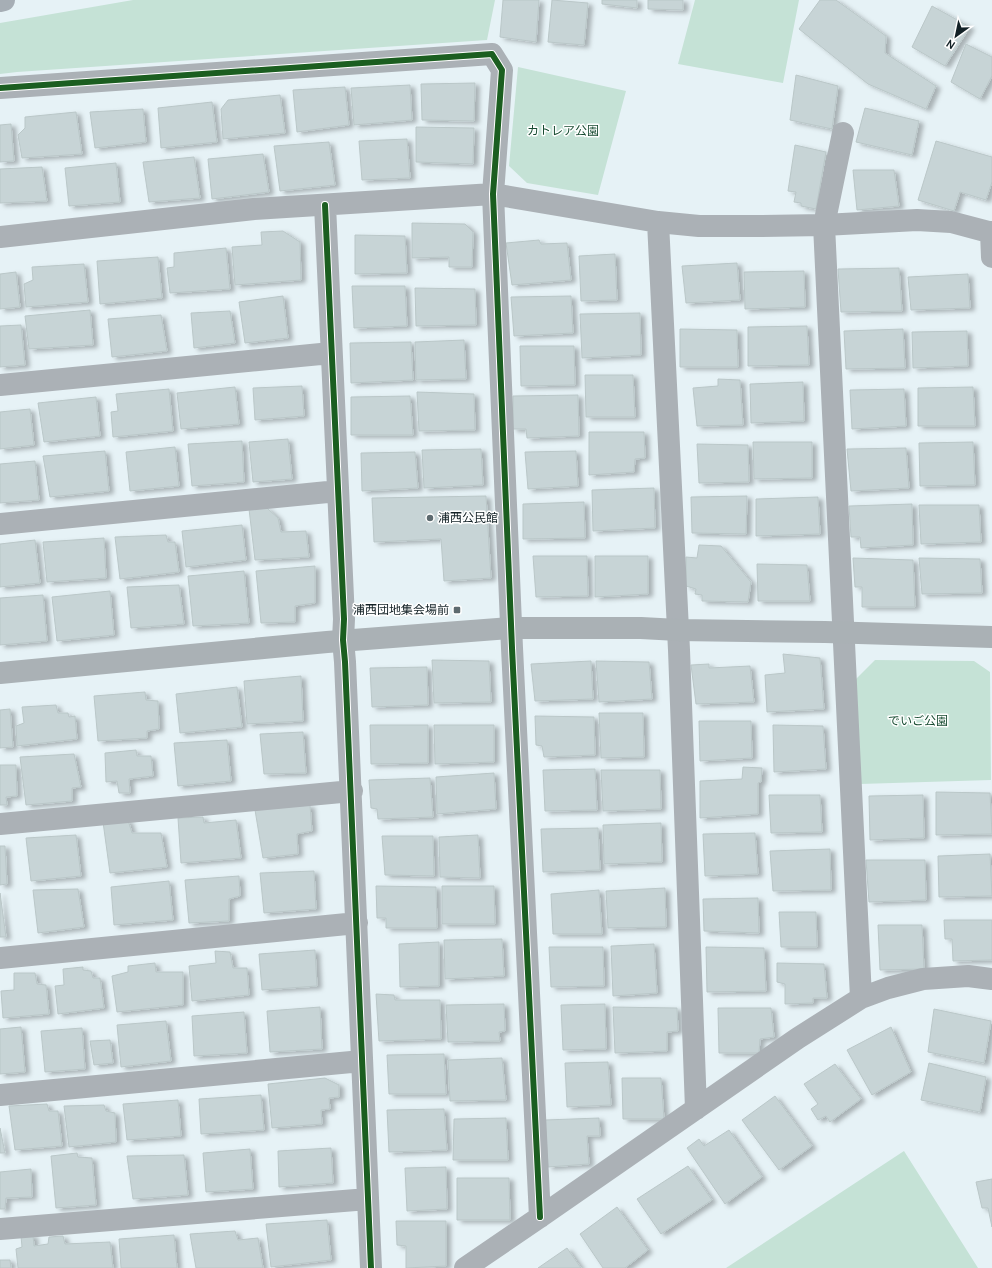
<svg xmlns="http://www.w3.org/2000/svg" width="992" height="1268" font-family="Cabin,'Noto Sans JP',sans-serif">
<style>
.green{fill:#c5e2d6}
.building{fill:#c7d4d6;stroke:#bac7c8;filter:url(#shadow)}
.lines{fill:none;stroke-linecap:round;stroke-linejoin:round}
.street{stroke:#abb1b6;stroke-width:22}
.secondary{stroke:#aab1b5;stroke-width:22}
.highway{stroke:#a6aeb5;stroke-width:22}
.cycleway-casing{stroke:#fff;stroke-width:8}
.cycleway{stroke:#1b5e20;stroke-width:6}
.poi-dot{fill:#5d6a6f;stroke:#fff;stroke-width:1.5}
.labels{text-anchor:middle;stroke-width:3;stroke-linejoin:round;paint-order:stroke}
.park-label{font-size:12px;fill:#174b31;stroke:#fff}
.poi-label{font-size:12px;fill:#132126;stroke:#fff;text-anchor:start}
</style>
<defs>
<filter id="shadow"><feDropShadow dx="4.5" dy="2.5" stdDeviation="2" flood-color="#0004"/></filter>
</defs>
<rect width="100%" height="100%" fill="#e6f2f6"/>
<path class="green" d="M 133,0 L 495,0 L 487,40 L 17,72 L 0,74 L 0,23 Z
M 695,0 L 799,0 L 783,83 L 678,64 Z
M 518,67 L 626,91 L 598,195 L 527,183 L 509,166 Z
M 875,660 L 974,661 L 990,672 L 991,780 L 860,784 L 854,681 Z
M 904,1151 L 978,1268 L 726,1268 Z"/>
<path class="building" d="M 503,0 L 539,0 L 536,42 L 500,37 Z
M 552,0 L 588,3 L 584,45 L 548,42 Z
M 602,0 L 637,0 L 637,8 L 602,4 Z
M 648,0 L 683,0 L 683,10 L 648,9 Z
M 820,0 L 836,0 L 886,36 L 885,53 L 936,86 L 926,109 L 868,84 L 799,29 Z
M 932,6 L 970,27 L 945,66 L 912,47 Z
M 966,44 L 992,57 L 992,76 L 980,99 L 951,82 Z
M 796,75 L 838,86 L 832,129 L 790,120 Z
M 475,83 L 474,121 L 422,120 L 421,84 Z
M 410,85 L 412,120 L 354,125 L 351,88 Z
M 345,87 L 349,125 L 297,132 L 293,90 Z
M 280,95 L 285,133 L 223,139 L 221,109 L 228,100 Z
M 212,102 L 217,142 L 161,148 L 158,108 Z
M 865,108 L 919,121 L 912,155 L 856,142 Z
M 143,109 L 146,142 L 95,148 L 90,112 Z
M 76,112 L 82,154 L 22,158 L 18,135 L 25,128 L 25,117 Z
M 11,124 L 14,161 L 0,162 L 0,125 Z
M 416,127 L 474,128 L 473,164 L 416,162 Z
M 407,139 L 410,178 L 362,180 L 359,141 Z
M 936,141 L 992,157 L 992,182 L 986,200 L 960,192 L 954,211 L 918,200 Z
M 329,142 L 335,185 L 280,191 L 274,146 Z
M 795,145 L 826,152 L 816,209 L 801,206 L 801,203 L 794,202 L 796,192 L 788,191 Z
M 263,154 L 269,192 L 212,199 L 208,159 Z
M 194,157 L 200,198 L 149,202 L 143,162 Z
M 116,163 L 120,202 L 69,206 L 65,168 Z
M 42,167 L 47,201 L 0,203 L 0,169 Z
M 853,170 L 894,170 L 899,206 L 857,210 Z
M 412,223 L 465,224 L 473,232 L 472,267 L 449,267 L 449,257 L 412,258 Z
M 283,231 L 300,242 L 301,280 L 235,285 L 232,247 L 262,245 L 261,232 Z
M 355,235 L 405,236 L 407,273 L 355,274 Z
M 539,240 L 541,244 L 567,243 L 571,280 L 512,285 L 506,243 Z
M 226,248 L 230,289 L 170,293 L 167,268 L 174,267 L 174,253 Z
M 615,254 L 617,300 L 581,301 L 579,256 Z
M 158,257 L 162,298 L 100,304 L 97,261 Z
M 737,263 L 740,300 L 686,303 L 682,266 Z
M 84,264 L 88,302 L 26,307 L 24,284 L 33,280 L 32,267 Z
M 899,268 L 902,311 L 841,312 L 838,269 Z
M 804,271 L 805,307 L 745,309 L 744,272 Z
M 16,272 L 20,307 L 0,309 L 0,274 Z
M 968,274 L 970,308 L 911,310 L 908,277 Z
M 352,286 L 405,286 L 407,326 L 354,328 Z
M 415,288 L 475,289 L 476,325 L 416,326 Z
M 283,296 L 288,338 L 245,343 L 239,302 Z
M 571,296 L 573,333 L 514,336 L 511,297 Z
M 90,310 L 93,345 L 29,349 L 25,316 Z
M 230,311 L 235,343 L 194,348 L 191,313 Z
M 640,313 L 641,355 L 582,358 L 580,314 Z
M 161,315 L 167,351 L 112,357 L 108,319 Z
M 21,325 L 25,365 L 0,367 L 0,326 Z
M 807,326 L 809,365 L 748,366 L 748,327 Z
M 680,329 L 737,330 L 738,367 L 680,367 Z
M 903,329 L 905,368 L 846,369 L 844,331 Z
M 967,331 L 968,366 L 913,368 L 912,332 Z
M 464,340 L 466,379 L 416,380 L 415,342 Z
M 411,342 L 413,380 L 351,383 L 350,343 Z
M 520,346 L 574,346 L 575,385 L 521,386 Z
M 585,375 L 633,375 L 635,417 L 586,417 Z
M 718,379 L 740,380 L 743,425 L 697,426 L 693,388 L 718,386 Z
M 803,382 L 804,421 L 751,423 L 750,384 Z
M 302,386 L 304,416 L 255,420 L 253,388 Z
M 235,387 L 239,424 L 181,429 L 177,393 Z
M 973,387 L 975,426 L 918,426 L 918,388 Z
M 169,389 L 173,431 L 113,437 L 111,412 L 118,411 L 116,394 Z
M 904,389 L 906,426 L 852,429 L 850,390 Z
M 417,392 L 474,394 L 475,430 L 419,431 Z
M 578,395 L 579,436 L 527,438 L 526,429 L 513,429 L 513,396 Z
M 410,396 L 413,435 L 351,435 L 351,397 Z
M 96,397 L 100,436 L 44,442 L 38,403 Z
M 30,409 L 34,445 L 0,449 L 0,412 Z
M 589,432 L 644,432 L 645,458 L 635,459 L 634,472 L 589,475 Z
M 288,439 L 292,479 L 253,482 L 249,442 Z
M 242,441 L 244,482 L 192,486 L 188,444 Z
M 753,442 L 812,442 L 812,478 L 754,479 Z
M 973,442 L 975,485 L 920,486 L 919,443 Z
M 697,444 L 748,445 L 749,482 L 699,483 Z
M 175,447 L 179,486 L 130,491 L 126,452 Z
M 906,448 L 909,488 L 851,491 L 847,449 Z
M 481,449 L 483,485 L 424,488 L 422,450 Z
M 105,451 L 109,491 L 50,497 L 43,456 Z
M 576,451 L 578,486 L 528,489 L 525,452 Z
M 415,452 L 418,488 L 362,491 L 361,453 Z
M 35,461 L 39,500 L 0,503 L 0,464 Z
M 654,488 L 655,528 L 593,531 L 592,490 Z
M 486,496 L 491,578 L 444,581 L 441,539 L 374,542 L 372,498 Z
M 747,496 L 746,534 L 692,533 L 691,497 Z
M 818,497 L 820,534 L 756,536 L 756,499 Z
M 584,502 L 585,538 L 523,539 L 523,504 Z
M 912,504 L 913,545 L 861,548 L 860,537 L 851,537 L 849,506 Z
M 919,505 L 979,505 L 981,542 L 921,544 Z
M 267,508 L 278,518 L 281,532 L 306,531 L 309,557 L 255,560 L 249,509 Z
M 242,525 L 246,560 L 186,567 L 182,531 Z
M 166,535 L 168,542 L 175,542 L 179,572 L 120,579 L 115,537 Z
M 104,538 L 106,578 L 47,582 L 43,542 Z
M 35,540 L 40,583 L 0,587 L 0,544 Z
M 699,545 L 721,546 L 751,582 L 748,602 L 702,601 L 702,595 L 695,594 L 696,589 L 686,586 L 686,557 L 697,558 Z
M 533,556 L 587,556 L 588,596 L 536,597 Z
M 595,556 L 648,556 L 648,594 L 595,597 Z
M 853,558 L 913,560 L 915,607 L 862,607 L 862,587 L 855,587 Z
M 919,558 L 980,559 L 982,593 L 922,594 Z
M 757,564 L 807,565 L 810,601 L 758,601 Z
M 315,566 L 315,603 L 295,606 L 295,622 L 261,623 L 256,571 Z
M 244,571 L 249,623 L 193,626 L 188,576 Z
M 179,585 L 184,624 L 131,628 L 127,587 Z
M 110,591 L 114,635 L 57,641 L 52,597 Z
M 43,595 L 47,641 L 0,645 L 0,598 Z
M 783,654 L 820,658 L 824,709 L 767,712 L 765,675 L 785,673 Z
M 432,660 L 489,661 L 491,702 L 434,703 Z
M 591,661 L 593,699 L 535,701 L 531,664 Z
M 596,661 L 649,662 L 652,699 L 599,702 Z
M 709,664 L 709,668 L 750,666 L 754,702 L 696,704 L 691,665 Z
M 427,667 L 428,705 L 372,707 L 370,668 Z
M 301,676 L 303,721 L 247,724 L 244,681 Z
M 237,687 L 242,727 L 180,733 L 176,694 Z
M 145,692 L 146,700 L 158,701 L 159,729 L 147,731 L 147,738 L 98,741 L 94,696 Z
M 56,705 L 58,713 L 68,713 L 69,717 L 75,716 L 77,739 L 17,746 L 16,726 L 24,723 L 22,707 Z
M 10,709 L 13,747 L 0,748 L 0,710 Z
M 599,713 L 643,713 L 644,757 L 601,758 Z
M 535,716 L 594,717 L 595,755 L 544,757 L 542,746 L 536,745 Z
M 699,721 L 751,721 L 752,758 L 700,761 Z
M 370,725 L 428,725 L 428,763 L 371,764 Z
M 434,725 L 494,725 L 494,762 L 435,764 Z
M 773,725 L 823,726 L 826,769 L 774,772 Z
M 303,732 L 306,773 L 264,774 L 260,734 Z
M 227,740 L 231,781 L 178,786 L 174,743 Z
M 136,750 L 137,756 L 151,756 L 153,776 L 129,779 L 130,793 L 119,793 L 117,781 L 106,782 L 105,753 Z
M 74,754 L 81,787 L 72,788 L 72,801 L 26,805 L 20,757 Z
M 0,765 L 16,765 L 17,796 L 6,797 L 7,805 L 0,805 Z
M 743,767 L 762,768 L 761,782 L 758,783 L 758,814 L 700,818 L 700,781 L 742,779 Z
M 595,769 L 597,810 L 545,811 L 543,770 Z
M 601,770 L 660,770 L 661,809 L 603,811 Z
M 494,773 L 496,809 L 437,814 L 436,777 Z
M 430,778 L 433,817 L 378,819 L 377,809 L 371,808 L 369,780 Z
M 936,792 L 990,793 L 992,834 L 936,835 Z
M 769,795 L 820,795 L 822,832 L 771,833 Z
M 923,795 L 924,838 L 870,840 L 869,796 Z
M 310,805 L 312,831 L 297,834 L 298,854 L 263,858 L 255,810 Z
M 203,817 L 204,823 L 236,820 L 241,858 L 181,863 L 178,818 Z
M 128,820 L 132,833 L 161,833 L 167,867 L 110,873 L 103,822 Z
M 661,823 L 662,862 L 604,864 L 603,825 Z
M 598,828 L 600,870 L 543,872 L 541,829 Z
M 755,833 L 758,874 L 705,876 L 703,834 Z
M 76,835 L 81,876 L 31,881 L 26,838 Z
M 478,835 L 480,878 L 440,877 L 439,837 Z
M 382,836 L 433,836 L 434,876 L 385,875 Z
M 0,846 L 5,846 L 7,884 L 0,885 Z
M 830,849 L 831,890 L 773,891 L 770,851 Z
M 990,854 L 992,896 L 939,897 L 938,856 Z
M 866,860 L 925,860 L 926,900 L 869,902 Z
M 314,871 L 316,909 L 264,913 L 260,873 Z
M 239,876 L 240,896 L 229,899 L 229,921 L 189,923 L 185,880 Z
M 169,881 L 173,920 L 114,925 L 111,887 Z
M 376,886 L 436,887 L 437,928 L 386,928 L 386,918 L 377,918 Z
M 442,886 L 494,886 L 495,924 L 442,924 Z
M 665,888 L 666,927 L 608,928 L 606,891 Z
M 78,889 L 84,927 L 38,933 L 33,890 Z
M 599,890 L 602,934 L 553,934 L 551,894 Z
M 0,893 L 6,937 L 0,937 Z
M 758,898 L 759,933 L 704,931 L 703,899 Z
M 779,912 L 816,912 L 817,947 L 781,947 Z
M 944,920 L 992,920 L 992,960 L 953,961 L 952,939 L 945,939 Z
M 878,925 L 922,925 L 924,969 L 880,970 Z
M 502,939 L 504,976 L 445,979 L 444,940 Z
M 439,942 L 439,986 L 400,987 L 399,944 Z
M 654,944 L 657,993 L 613,996 L 611,946 Z
M 549,947 L 603,947 L 604,986 L 551,987 Z
M 706,947 L 764,948 L 766,991 L 707,992 Z
M 315,950 L 317,986 L 262,990 L 259,954 Z
M 215,951 L 230,952 L 233,968 L 247,968 L 249,995 L 192,1001 L 189,966 L 216,963 Z
M 155,963 L 156,972 L 183,972 L 183,1005 L 117,1012 L 112,976 L 128,972 L 128,966 Z
M 777,963 L 824,964 L 827,998 L 813,998 L 813,1003 L 785,1004 L 785,984 L 777,982 Z
M 83,967 L 83,970 L 91,971 L 93,978 L 100,978 L 104,1008 L 58,1014 L 55,986 L 64,985 L 63,969 Z
M 14,973 L 35,973 L 37,984 L 46,985 L 49,1014 L 3,1018 L 1,991 L 14,990 Z
M 376,994 L 394,995 L 395,1000 L 440,1000 L 441,1039 L 379,1041 Z
M 504,1004 L 505,1031 L 499,1032 L 500,1041 L 448,1042 L 446,1005 Z
M 605,1004 L 606,1049 L 563,1050 L 561,1005 Z
M 320,1007 L 322,1049 L 270,1052 L 267,1011 Z
M 613,1007 L 677,1008 L 678,1031 L 667,1032 L 667,1051 L 615,1053 Z
M 718,1008 L 771,1008 L 774,1037 L 760,1039 L 759,1053 L 719,1053 Z
M 934,1009 L 991,1021 L 984,1063 L 928,1052 Z
M 244,1012 L 247,1053 L 194,1056 L 192,1016 Z
M 166,1021 L 171,1061 L 121,1067 L 117,1025 Z
M 21,1027 L 25,1072 L 0,1074 L 0,1029 Z
M 891,1027 L 911,1072 L 872,1095 L 847,1050 Z
M 82,1028 L 85,1069 L 45,1072 L 41,1031 Z
M 110,1040 L 113,1063 L 94,1065 L 90,1041 Z
M 444,1054 L 446,1094 L 389,1094 L 387,1055 Z
M 502,1058 L 506,1100 L 450,1101 L 448,1060 Z
M 608,1062 L 611,1105 L 567,1107 L 565,1063 Z
M 929,1063 L 986,1077 L 980,1112 L 921,1100 Z
M 835,1064 L 861,1099 L 830,1122 L 826,1116 L 818,1120 L 811,1109 L 818,1104 L 804,1084 Z
M 325,1078 L 339,1085 L 339,1097 L 329,1098 L 330,1109 L 321,1110 L 322,1124 L 272,1128 L 268,1084 Z
M 622,1078 L 661,1078 L 664,1119 L 623,1119 Z
M 261,1095 L 264,1130 L 201,1134 L 199,1099 Z
M 775,1096 L 812,1146 L 779,1170 L 742,1120 Z
M 178,1100 L 181,1136 L 127,1140 L 123,1104 Z
M 47,1104 L 49,1111 L 58,1111 L 62,1146 L 15,1150 L 9,1106 Z
M 104,1105 L 106,1111 L 115,1113 L 116,1142 L 69,1147 L 64,1106 Z
M 444,1109 L 447,1150 L 389,1152 L 387,1110 Z
M 506,1118 L 508,1160 L 453,1160 L 454,1119 Z
M 599,1118 L 600,1136 L 587,1136 L 589,1164 L 548,1167 L 545,1120 Z
M 0,1128 L 5,1153 L 0,1153 Z
M 729,1130 L 762,1177 L 725,1204 L 687,1148 L 699,1139 L 704,1146 Z
M 331,1148 L 333,1183 L 279,1187 L 278,1151 Z
M 250,1149 L 253,1189 L 206,1192 L 203,1153 Z
M 77,1153 L 78,1157 L 92,1158 L 96,1205 L 56,1208 L 51,1156 Z
M 184,1155 L 188,1195 L 133,1199 L 127,1156 Z
M 688,1166 L 712,1200 L 661,1234 L 637,1199 Z
M 446,1167 L 447,1209 L 407,1211 L 405,1168 Z
M 31,1169 L 32,1197 L 6,1198 L 5,1209 L 0,1209 L 0,1172 Z
M 457,1178 L 509,1178 L 510,1220 L 457,1220 Z
M 992,1179 L 992,1227 L 988,1208 L 982,1208 L 976,1182 Z
M 617,1207 L 648,1250 L 625,1268 L 603,1268 L 580,1234 Z
M 327,1220 L 331,1260 L 271,1267 L 266,1224 Z
M 396,1221 L 446,1221 L 446,1266 L 406,1268 L 406,1246 L 397,1245 Z
M 235,1231 L 238,1240 L 258,1238 L 263,1268 L 196,1268 L 190,1234 Z
M 33,1235 L 34,1246 L 48,1244 L 49,1237 L 63,1236 L 65,1244 L 110,1242 L 113,1268 L 18,1268 L 16,1249 L 22,1247 L 21,1236 Z
M 174,1235 L 177,1268 L 121,1268 L 119,1239 Z
M 567,1248 L 581,1268 L 538,1268 Z
M 0,1260 L 10,1260 L 11,1268 L 0,1268 Z"/>
<g class="lines">
<path class="street" d="M 0,88 L 492,54 L 502,70 L 493,194 L 512,648 L 540,1217
M 843,133 L 824,225 L 861,998
M 325,205 L 344,619 L 343,640 L 345,662 L 371,1268
M 658,222 L 679,650 L 696,1109
M 991,232 L 992,257
M 0,237 L 254,209 L 493,194 L 658,222 L 699,226 L 756,226 L 824,225 L 917,220 L 951,222 L 992,233
M 0,385 L 331,353
M 0,524 L 338,491
M 0,824 L 352,791
M 0,958 L 357,923
M 0,1095 L 362,1061
M 0,1229 L 368,1199
M 465,1268 L 540,1217 L 798,1038 L 861,998 L 888,988 L 923,979 L 968,976 L 992,979"/>
<path class="secondary" d="M 0,673 L 327,642 L 511,628 L 641,628 L 678,630 L 825,632 L 992,637"/>
<path class="highway" d="M 0,1 L 4,0"/>
<defs>
<path id="cycleway" d="M 0,88 L 492,54 L 502,70 L 493,194 L 512,648 L 540,1217
M 325,205 L 344,619 L 343,640 L 345,662 L 371,1268"/>
</defs>
<use href="#cycleway" class="cycleway-casing"/>
<use href="#cycleway" class="cycleway"/>
</g>
<g class="poi-dot">
<circle cx="430" cy="518" r="4"/>
<rect x="453" y="606" width="8" height="8" rx="2"/>
</g>
<g class="labels">
<g class="park-label">
<text x="563" y="135">カトレア公園</text>
<text x="918" y="725">でいご公園</text>
</g>
<g class="poi-label">
<text x="438" y="522">浦西公民館</text>
<text x="449" y="614" text-anchor="end">浦西団地集会場前</text>
</g>
</g>
<g transform="translate(956 36) rotate(213)" stroke="#ffffff" stroke-width="3" paint-order="stroke">
<path d="M0-3L7 15L0 10L-7 15Z" fill="#132126"/>
<text y="-6" font-size="11" font-weight="bold" text-anchor="middle" fill="#132126">N</text>
</g>
</svg>
